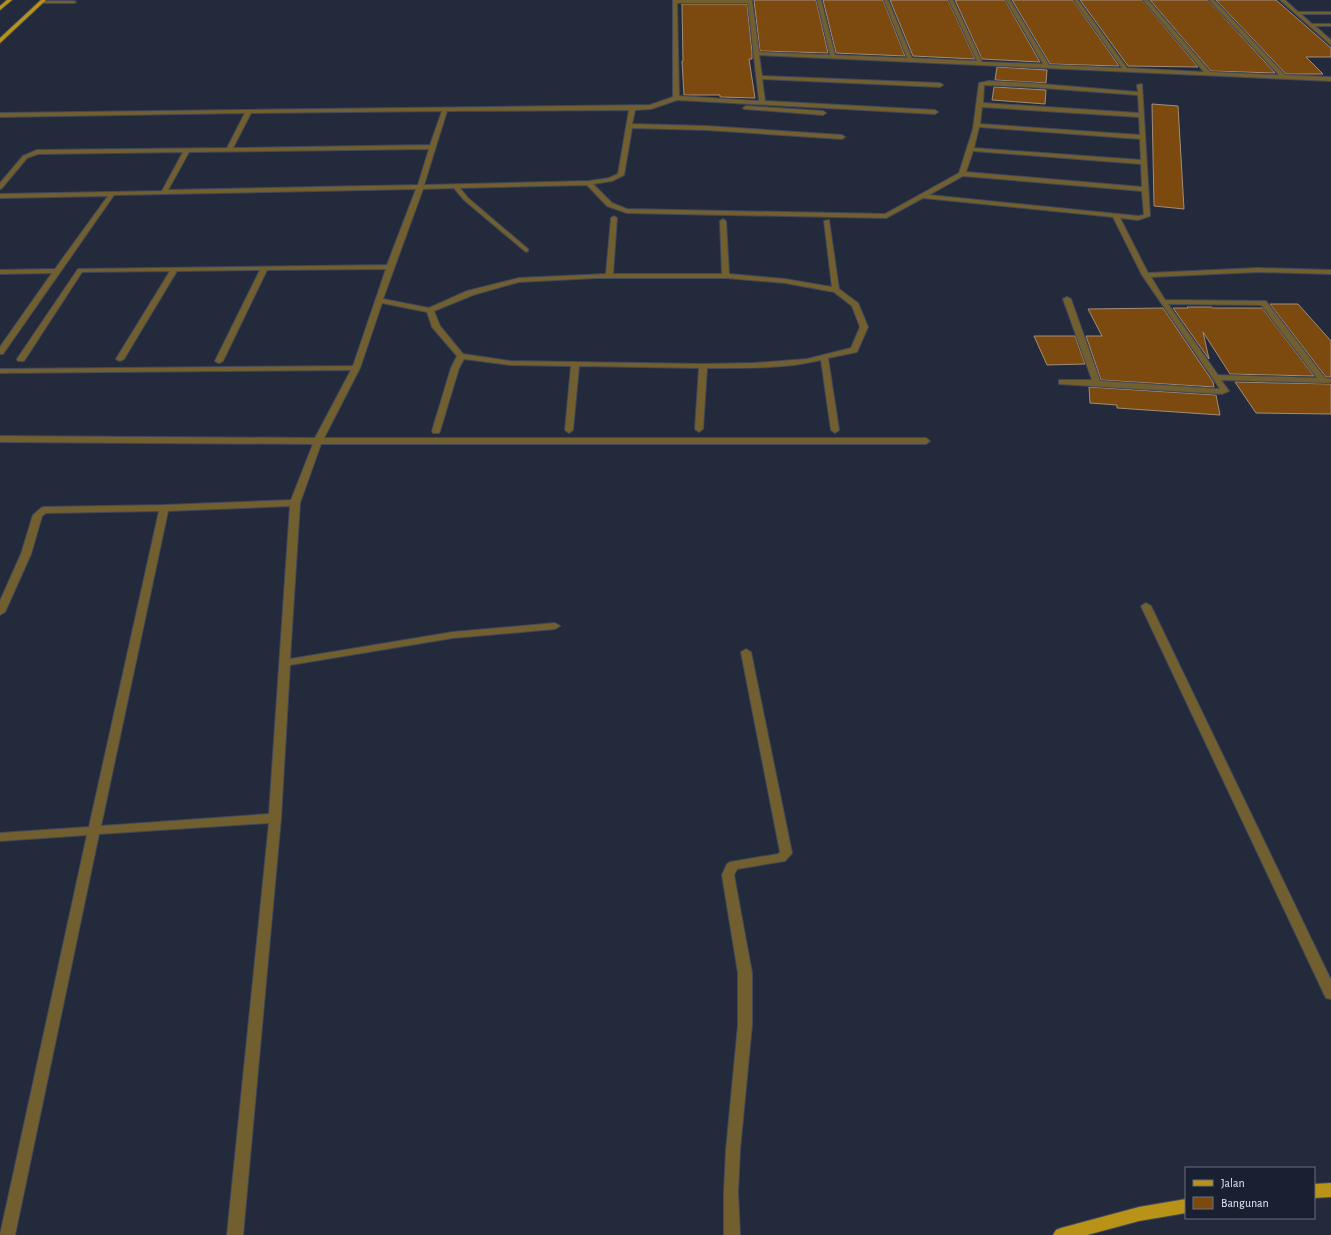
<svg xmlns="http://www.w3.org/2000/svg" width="1331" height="1235" font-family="'Alegreya Sans',sans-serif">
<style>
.building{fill:#7c4a0f;stroke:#a18d7b}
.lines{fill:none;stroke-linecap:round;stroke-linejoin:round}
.minor-casing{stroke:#414859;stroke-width:2}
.major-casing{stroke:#414859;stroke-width:2}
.minor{fill:#725f2f;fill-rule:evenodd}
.major{fill:#b99218;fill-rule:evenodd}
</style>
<rect width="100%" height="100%" fill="#222a3c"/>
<path class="building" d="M 754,0 L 816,0 L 828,53 L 760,51 Z
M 823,0 L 883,0 L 905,56 L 836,53 Z
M 890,0 L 948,0 L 975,59 L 913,56 Z
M 955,0 L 1005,0 L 1040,62 L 982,59 Z
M 1012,0 L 1073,0 L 1119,66 L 1050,64 Z
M 1080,0 L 1142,0 L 1198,67 L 1128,66 Z
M 1150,0 L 1208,0 L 1275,73 L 1211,71 Z
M 1216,0 L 1276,0 L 1331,48 L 1331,57 L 1306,57 L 1323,74 L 1286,74 Z
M 682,4 L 747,4 L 752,52 L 752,59 L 749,59 L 755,98 L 720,97 L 720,95 L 684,95 L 682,61 L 683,61 Z
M 997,67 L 1047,70 L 1046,83 L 995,80 Z
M 994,87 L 1046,90 L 1045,104 L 992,100 Z
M 1152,104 L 1178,106 L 1184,209 L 1154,206 Z
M 1270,304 L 1298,304 L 1331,341 L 1331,377 L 1326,377 Z
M 1187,307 L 1211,307 L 1213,308 L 1262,308 L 1314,376 L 1230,374 L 1203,332 L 1209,359 L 1173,308 L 1188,308 Z
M 1163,308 L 1213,382 L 1214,387 L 1101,380 L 1086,336 L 1102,336 L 1088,309 Z
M 1034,336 L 1075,336 L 1085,364 L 1047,365 Z
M 1235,382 L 1331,384 L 1331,414 L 1256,413 Z
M 1089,387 L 1216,395 L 1220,415 L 1117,408 L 1117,405 L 1090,403 Z"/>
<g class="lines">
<defs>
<path id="minor" d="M 673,0 L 752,0 L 759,52 L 830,55 L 817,0 L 821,0 L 835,55 L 907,58 L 884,0 L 888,0 L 912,58 L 977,61 L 949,0 L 953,0 L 982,62 L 1043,64 L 1006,0 L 1010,0 L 1049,65 L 1122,68 L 1074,0 L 1078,0 L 1127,68 L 1204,72 L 1143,0 L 1148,0 L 1210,72 L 1279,75 L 1209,0 L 1214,0 L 1285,75 L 1331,77 L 1331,81 L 759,55 L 762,76 L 940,83 L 943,85 L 940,87 L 762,79 L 765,101 L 935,110 L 938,112 L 935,114 L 677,100 L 651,109 L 635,110 L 632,124 L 706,126 L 842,135 L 845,137 L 842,139 L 706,130 L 632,128 L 624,175 L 612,181 L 593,184 L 612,203 L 627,209 L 885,214 L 959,173 L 973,129 L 979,83 L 989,81 L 1029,83 L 1138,92 L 1137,85 L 1142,84 L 1150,216 L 1138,220 L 1120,218 L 1148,273 L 1258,268 L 1331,270 L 1331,274 L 1258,272 L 1151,277 L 1165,300 L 1266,301 L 1325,378 L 1331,379 L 1331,383 L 1221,380 L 1229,391 L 1222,394 L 1059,384 L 1059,380 L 1092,380 L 1063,299 L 1067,297 L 1071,299 L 1100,381 L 1220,389 L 1142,275 L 1113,217 L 923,198 L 886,218 L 627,213 L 607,206 L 587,185 L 460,188 L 468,198 L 528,249 L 528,251 L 526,252 L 464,200 L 454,188 L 423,189 L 383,299 L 429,308 L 467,291 L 519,278 L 606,274 L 611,218 L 614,216 L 617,218 L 613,274 L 722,274 L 720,221 L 723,219 L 726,221 L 729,274 L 785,279 L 832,287 L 824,221 L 829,220 L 839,289 L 858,303 L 868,327 L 857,352 L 828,358 L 839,430 L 835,433 L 831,430 L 821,360 C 784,369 744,368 707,368 L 703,429 L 699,432 L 695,429 L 699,368 L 579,366 L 573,430 L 569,433 L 565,430 L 571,366 L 510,365 L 464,359 L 459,368 L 440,431 L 439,433 L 433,433 L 432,431 L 451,368 L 457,356 L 432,327 L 427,312 L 382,303 L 360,368 L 324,438 L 926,438 L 930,441 L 926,444 L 321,444 L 300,503 L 290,659 L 453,632 L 555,623 L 560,626 L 555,629 L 453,638 L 290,665 L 281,818 L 243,1235 L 227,1235 L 269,823 L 99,834 L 15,1235 L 0,1235 L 87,835 L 0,841 L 0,833 L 89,827 L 159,511 L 46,513 L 42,516 L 31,554 L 5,612 L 0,615 L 0,601 L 21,554 L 33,515 L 41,508 L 44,507 L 164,505 L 291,500 L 313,444 L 0,442 L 0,436 L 315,438 L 351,370 L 0,373 L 0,369 L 353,366 L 386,269 L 267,270 L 223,361 L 219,363 L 215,361 L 260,270 L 177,271 L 124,359 L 120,361 L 116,359 L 170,271 L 82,272 L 24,361 L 18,361 L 17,359 L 78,269 L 387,265 L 416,189 L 114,195 L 3,354 L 0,354 L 0,347 L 52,273 L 0,274 L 0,270 L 55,269 L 108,196 L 0,198 L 0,194 L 162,191 L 183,152 L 38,154 L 27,158 L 2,188 L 0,189 L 0,183 L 23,156 L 37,150 L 227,148 L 245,113 L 0,117 L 0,113 L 650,105 L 673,97 ZM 677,3 L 748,3 L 759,101 L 679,96 ZM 984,85 L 1029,87 L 1138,95 L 1139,113 L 983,103 ZM 982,107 L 1139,117 L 1140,135 L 980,124 ZM 629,110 L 618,174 L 609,178 L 589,181 L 424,185 L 447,111 ZM 442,111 L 430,145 L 233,148 L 251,113 ZM 979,127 L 1140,139 L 1141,160 L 974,148 ZM 429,149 L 418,185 L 168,190 L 189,152 ZM 973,151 L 1141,164 L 1142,187 L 966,172 ZM 963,176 L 1142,191 L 1144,215 L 1138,216 L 929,195 ZM 597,278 L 726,278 L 785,283 L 834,292 L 852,306 L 860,327 L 851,348 L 807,359 L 754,363 L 703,364 L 510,361 L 463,354 L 440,326 L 434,311 L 473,295 L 519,282 ZM 1168,304 L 1261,305 L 1317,378 L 1218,375 ZM 290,506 L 269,814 L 101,826 L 168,511 Z
M 1280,0 L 1285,0 L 1298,12 L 1331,12 L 1331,14 L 1301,14 L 1312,24 L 1331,24 L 1331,26 L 1315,26 L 1331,40 L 1331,45 Z
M 42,1 L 74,1 L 76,2 L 74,3 L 40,3 Z
M 746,106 L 823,111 L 826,113 L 823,115 L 744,109 L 743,108 Z
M 1146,603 L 1151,606 L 1331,980 L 1331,999 L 1326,998 L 1324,994 L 1141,606 Z
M 746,649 L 751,652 L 792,853 L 785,861 L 737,869 L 734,875 L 752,973 L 752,1025 L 740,1150 L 738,1192 L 740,1235 L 724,1235 L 724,1192 L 726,1150 L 738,1025 L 738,973 L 722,875 L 727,864 L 730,862 L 778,854 L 780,852 L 741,652 Z"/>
<path id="major" d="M 7,0 L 12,0 L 0,10 L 0,6 Z
M 41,0 L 46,0 L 0,43 L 0,38 Z
M 1331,1183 L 1331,1197 L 1314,1198 L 1314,1184 Z
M 1186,1199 L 1186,1213 L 1139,1221 L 1087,1235 L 1053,1235 L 1056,1230 L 1061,1228 L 1139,1207 Z"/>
</defs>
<use href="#minor" class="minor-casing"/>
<use href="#major" class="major-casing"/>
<use href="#minor" class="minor"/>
<use href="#major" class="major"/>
</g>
<rect x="1185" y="1167" width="130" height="52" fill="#182032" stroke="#68707f"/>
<rect x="1193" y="1180" width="20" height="6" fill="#b99218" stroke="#68707f"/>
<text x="1221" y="1187" font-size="12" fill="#e1e7f3">Jalan</text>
<rect x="1193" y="1197" width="20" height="12" fill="#7c4a0f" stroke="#68707f"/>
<text x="1221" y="1207" font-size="12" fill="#e1e7f3">Bangunan</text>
</svg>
